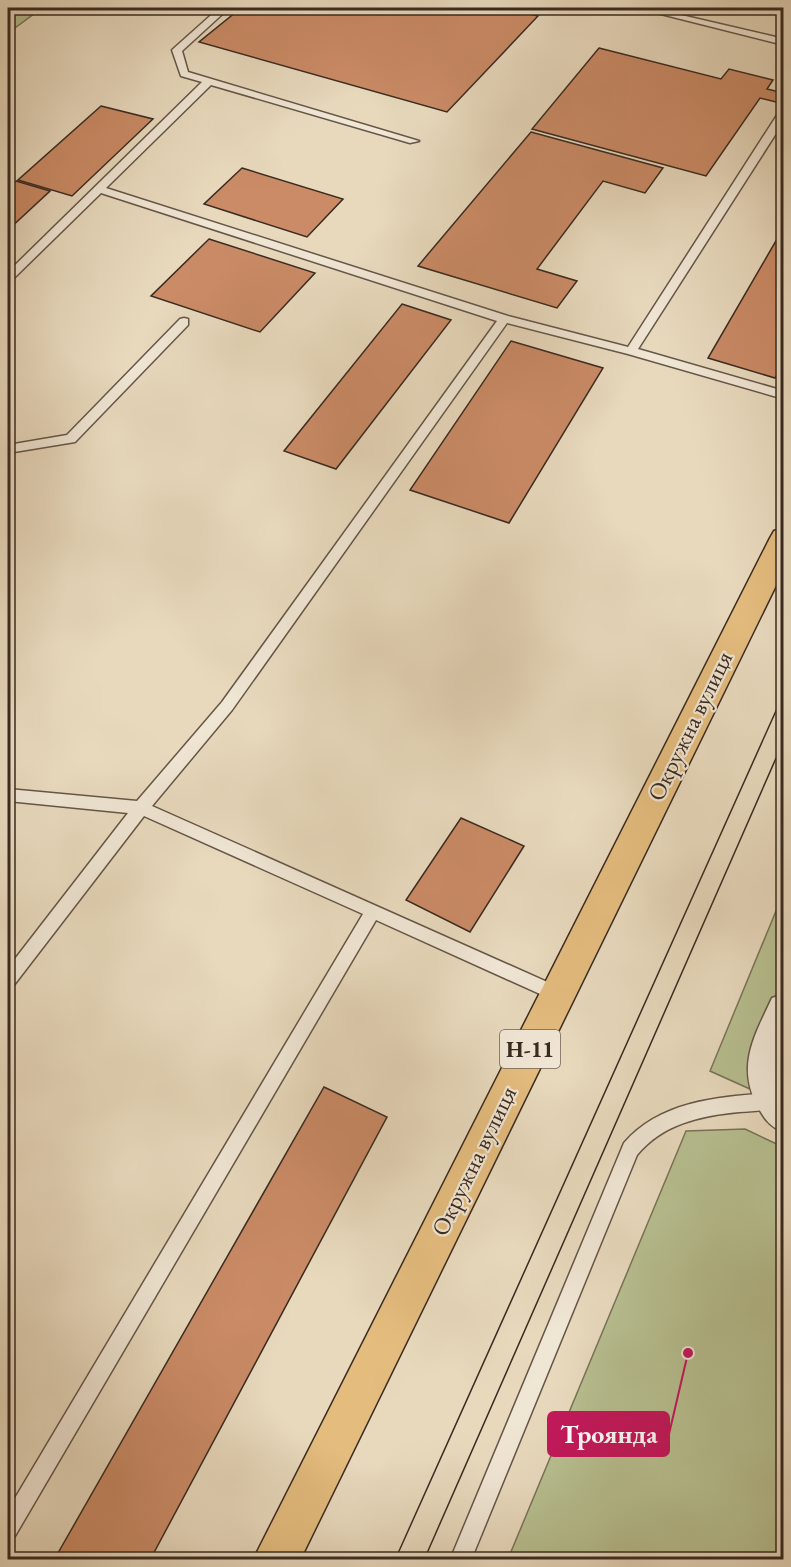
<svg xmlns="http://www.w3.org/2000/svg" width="791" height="1567" font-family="'EB Garamond',serif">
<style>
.green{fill:#b7bf90;stroke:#787458;stroke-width:1.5}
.building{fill:#ca8b66;stroke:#392a21;stroke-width:1.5}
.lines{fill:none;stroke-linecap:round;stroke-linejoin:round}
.lane-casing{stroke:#655648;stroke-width:3}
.street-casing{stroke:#655648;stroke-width:3}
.primary-casing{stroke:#392a21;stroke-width:3}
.lane{fill:#f0e6d4;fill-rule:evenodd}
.street{fill:#f0e6d4;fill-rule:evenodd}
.primary{fill:#e4bc7e;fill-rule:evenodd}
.tram{stroke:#392a21;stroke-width:1.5}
.labels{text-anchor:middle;stroke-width:4.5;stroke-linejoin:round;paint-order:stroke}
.shield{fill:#f0e6d4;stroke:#706257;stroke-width:1.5}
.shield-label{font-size:22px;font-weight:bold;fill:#392a21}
.street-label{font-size:24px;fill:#392a21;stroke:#f0e6d4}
.leader{fill:none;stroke:#c2185b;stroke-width:2}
.callout-dot{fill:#c2185b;stroke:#f0e6d4;stroke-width:2}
.callout{fill:#c2185b;stroke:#c2185b;stroke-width:2}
.callout-label{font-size:26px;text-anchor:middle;font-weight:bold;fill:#fff}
</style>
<rect width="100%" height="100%" fill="#e8d9bd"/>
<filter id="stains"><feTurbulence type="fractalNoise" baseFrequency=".00333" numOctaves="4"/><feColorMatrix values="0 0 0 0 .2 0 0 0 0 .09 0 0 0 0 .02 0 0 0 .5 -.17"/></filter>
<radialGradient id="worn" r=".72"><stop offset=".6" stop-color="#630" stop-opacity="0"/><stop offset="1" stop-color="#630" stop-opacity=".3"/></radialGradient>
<path class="green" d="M 8,8 L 42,8 L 8,33 Z
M 783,894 L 783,1104 L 710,1071 Z
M 745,1129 L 783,1147 L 783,1559 L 508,1559 L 686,1131 Z"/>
<path class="building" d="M 241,8 L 506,8 L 538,16 L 447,112 L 199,42 Z
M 599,48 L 721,79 L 729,69 L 773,80 L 767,89 L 784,93 L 784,104 L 760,98 L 706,176 L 532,129 Z
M 101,106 L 153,119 L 72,196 L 18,180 Z
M 531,132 L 663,168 L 645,193 L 603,181 L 537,269 L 577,281 L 557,308 L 418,266 Z
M 242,168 L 343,199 L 307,237 L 204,204 Z
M 16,181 L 50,191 L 8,230 L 8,189 Z
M 784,227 L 784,362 L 775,378 L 708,358 Z
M 209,239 L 315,273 L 260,332 L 151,296 Z
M 402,304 L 451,320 L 336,469 L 284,451 Z
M 511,341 L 603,368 L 509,523 L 410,490 Z
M 461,818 L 524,846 L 470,932 L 406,900 Z
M 324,1087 L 387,1117 L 150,1560 L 54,1560 Z"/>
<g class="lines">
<defs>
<path id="lane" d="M 219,8 L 229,8 L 182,51 L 188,72 L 419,141 L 410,143 L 211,85 L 106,188 L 508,316 L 628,347 L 779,112 L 784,109 L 784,121 L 638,349 L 784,391 L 784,399 L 628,354 L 507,323 L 232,710 L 152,806 L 563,989 L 565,994 L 563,999 L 557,1001 L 551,999 L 376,920 L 15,1536 L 8,1539 L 8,1510 L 363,914 L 144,816 L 14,985 L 8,987 L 8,968 L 128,813 L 8,801 L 8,789 L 137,801 L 222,702 L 497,321 L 101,193 L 12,280 L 8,281 L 8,272 L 202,82 L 181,76 L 172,50 Z
M 637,8 L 651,8 L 784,39 L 784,45 Z
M 184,318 L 188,319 L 188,325 L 75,442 L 8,453 L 8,445 L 67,435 L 180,319 Z
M 770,1093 L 776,1095 L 779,1101 L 776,1107 C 765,1111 751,1111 739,1112 C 699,1116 663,1124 637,1155 L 471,1560 L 450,1560 L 624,1143 C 660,1101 718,1097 770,1093 Z"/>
<path id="street" d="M 784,994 L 781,1076 L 784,1086 L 784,1132 C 769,1127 763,1117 756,1103 C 737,1064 755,1035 772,998 Z"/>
<path id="primary" d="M 784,528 L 784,569 L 300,1560 L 253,1560 L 770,538 L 774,531 Z"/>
</defs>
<use href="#lane" class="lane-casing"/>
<use href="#street" class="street-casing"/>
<use href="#primary" class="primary-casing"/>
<use href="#lane" class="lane"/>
<use href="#street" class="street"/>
<use href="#primary" class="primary"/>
<path class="tram" d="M 395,1560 L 784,693
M 424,1560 L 784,740"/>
</g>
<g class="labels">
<rect class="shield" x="500" y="1030" width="60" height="38" rx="4.5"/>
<g class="shield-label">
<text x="530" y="1057">Н-11</text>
</g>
<g class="street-label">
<text transform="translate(690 726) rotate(-64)" y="8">Окружна вулиця</text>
<text transform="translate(474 1161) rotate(-64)" y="8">Окружна вулиця</text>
</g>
</g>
<path class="leader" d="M688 1353L669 1434"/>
<circle class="callout-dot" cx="688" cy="1353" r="6"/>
<rect class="callout" x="548" y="1412" width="121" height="44" rx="6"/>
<g class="callout-label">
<text x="609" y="1443">Троянда</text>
</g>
<rect width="791" height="1567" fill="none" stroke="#e8d9bd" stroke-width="30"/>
<rect x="9" y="9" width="773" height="1549" fill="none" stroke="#392a21" stroke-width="3"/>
<rect x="15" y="15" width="761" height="1537" fill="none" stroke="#392a21" stroke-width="1.5"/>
<rect width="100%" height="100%" filter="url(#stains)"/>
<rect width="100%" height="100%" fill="url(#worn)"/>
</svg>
